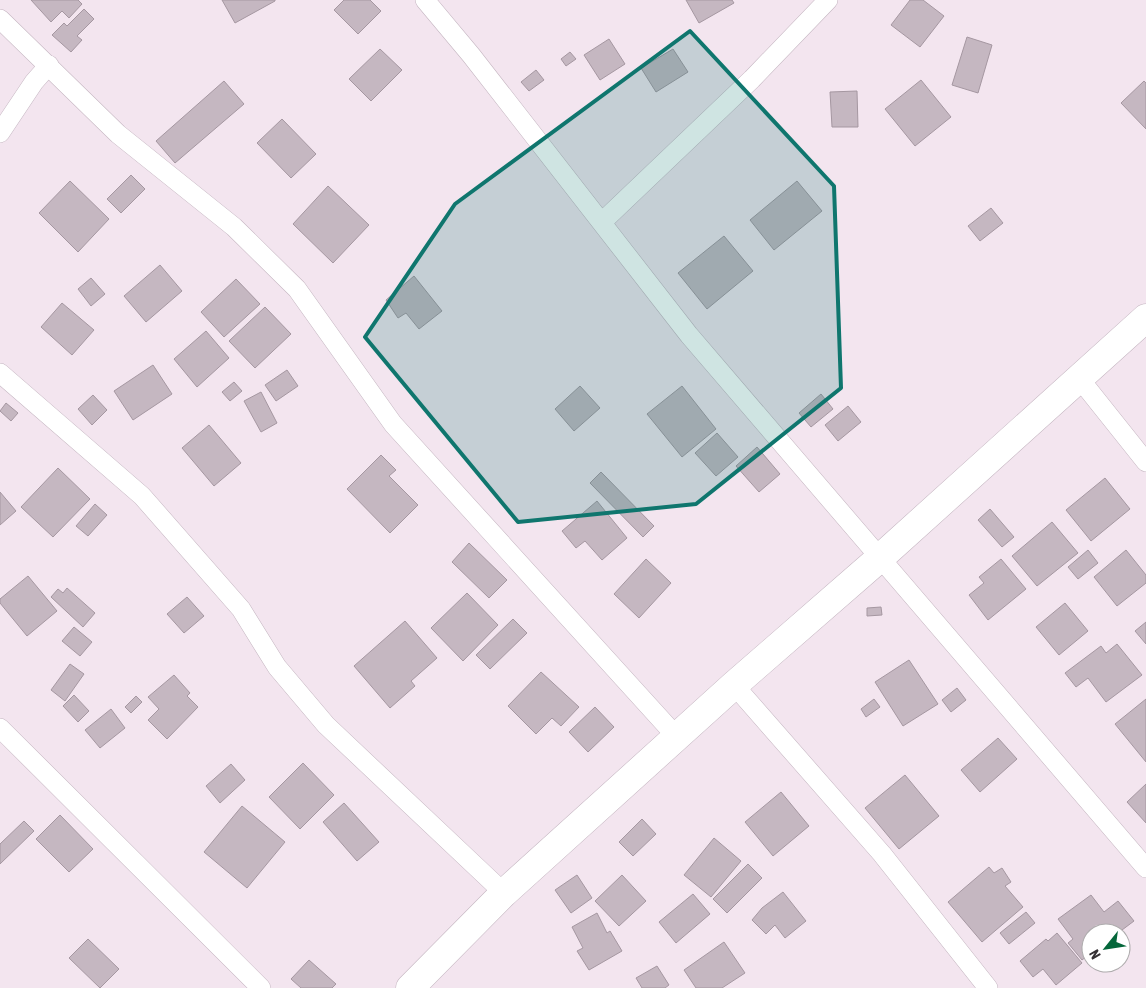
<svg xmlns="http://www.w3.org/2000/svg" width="1146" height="988" font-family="'Asap Condensed',sans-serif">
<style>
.building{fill:#c5b7c1;stroke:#a597a1}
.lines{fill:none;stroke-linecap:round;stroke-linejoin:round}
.minor-casing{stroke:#c4b5c0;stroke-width:20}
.secondary-casing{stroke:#c4b5c0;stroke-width:29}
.minor{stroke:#fff;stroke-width:19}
.secondary{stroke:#fff;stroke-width:28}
.marked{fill:#0f766e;fill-opacity:0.2;stroke:#0f766e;stroke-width:4;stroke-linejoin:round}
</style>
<rect width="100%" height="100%" fill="#f3e5ef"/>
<path class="building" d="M 31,0 L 78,0 L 82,4 L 69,18 L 62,11 L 51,22 Z
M 222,0 L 275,0 L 275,1 L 235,23 Z
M 344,0 L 370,0 L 381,11 L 358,34 L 334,10 Z
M 686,0 L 732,0 L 734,3 L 699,23 Z
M 910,0 L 923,0 L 944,16 L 920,47 L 891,25 Z
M 84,9 L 94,19 L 77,36 L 82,40 L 71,52 L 52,35 L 64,23 L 67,26 Z
M 967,37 L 992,45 L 978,93 L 952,85 Z
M 609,39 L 625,64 L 600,80 L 584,55 Z
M 380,49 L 402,70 L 371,101 L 349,79 Z
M 673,49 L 688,72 L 656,92 L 641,68 Z
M 570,52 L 576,59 L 566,66 L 561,59 Z
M 536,70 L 544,80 L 529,91 L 521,82 Z
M 921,80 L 951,117 L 915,146 L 885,109 Z
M 224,81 L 244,104 L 175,163 L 156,141 Z
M 1144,81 L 1146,83 L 1146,129 L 1121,103 Z
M 857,91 L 858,127 L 832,127 L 830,92 Z
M 282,119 L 316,154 L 291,178 L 257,143 Z
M 131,175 L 145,189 L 121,213 L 107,199 Z
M 70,181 L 109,219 L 78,252 L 39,213 Z
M 797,181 L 822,211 L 774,250 L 750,220 Z
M 328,186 L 369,225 L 333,263 L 293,224 Z
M 991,208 L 1003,223 L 980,241 L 968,226 Z
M 724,236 L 753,271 L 707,309 L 678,273 Z
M 160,265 L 182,291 L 146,322 L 124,296 Z
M 414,276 L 442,311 L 419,329 L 406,313 L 398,318 L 386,300 Z
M 91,278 L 105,294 L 91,306 L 78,289 Z
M 236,279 L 260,304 L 224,337 L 201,312 Z
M 62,303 L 94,330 L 72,355 L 41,327 Z
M 265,307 L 291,334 L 255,368 L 229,341 Z
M 206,331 L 229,358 L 197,387 L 174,359 Z
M 153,365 L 172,394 L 133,420 L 114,391 Z
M 287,370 L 298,386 L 276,401 L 265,385 Z
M 234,382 L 242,391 L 230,401 L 222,392 Z
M 580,386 L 600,408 L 574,431 L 555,409 Z
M 682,386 L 716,429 L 682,457 L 647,414 Z
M 261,392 L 277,423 L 261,432 L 244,401 Z
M 821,394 L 833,409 L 811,427 L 799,413 Z
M 93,395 L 107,410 L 92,425 L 78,409 Z
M 6,403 L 18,413 L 11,421 L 0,411 Z
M 848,406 L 861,422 L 838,441 L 825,425 Z
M 209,425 L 241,463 L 214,486 L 182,448 Z
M 717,433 L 738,457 L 716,476 L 695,453 Z
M 757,447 L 780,474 L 759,492 L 736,466 Z
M 381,455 L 396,470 L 389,476 L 418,505 L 390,533 L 347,489 Z
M 58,468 L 90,499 L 53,537 L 21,507 Z
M 601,472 L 654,526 L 643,537 L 590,483 Z
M 1105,478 L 1130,509 L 1091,541 L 1066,510 Z
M 0,492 L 16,511 L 0,525 Z
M 597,501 L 627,538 L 602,560 L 585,541 L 576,548 L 562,531 Z
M 95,504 L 107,515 L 88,536 L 76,526 Z
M 990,509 L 1014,537 L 1002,547 L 978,520 Z
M 1052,522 L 1078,553 L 1037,586 L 1012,556 Z
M 469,543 L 507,580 L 489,598 L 452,562 Z
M 1088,550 L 1098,563 L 1078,579 L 1068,567 Z
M 1126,550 L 1146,575 L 1146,583 L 1117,606 L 1094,577 Z
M 646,559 L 671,583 L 639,618 L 614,594 Z
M 1001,559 L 1026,589 L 988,620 L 969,595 L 984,583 L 979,577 Z
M 28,576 L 57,611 L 27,636 L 0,603 L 0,599 Z
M 67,588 L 95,613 L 83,627 L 51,597 L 58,589 L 63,593 Z
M 467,593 L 498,625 L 463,661 L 431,628 Z
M 187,597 L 204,616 L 184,633 L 167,614 Z
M 1065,603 L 1088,631 L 1059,655 L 1036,627 Z
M 881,607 L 882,615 L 867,616 L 867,608 Z
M 513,619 L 527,633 L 490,669 L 476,655 Z
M 405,621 L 437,658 L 411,681 L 415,686 L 390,708 L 354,666 Z
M 1146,622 L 1146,644 L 1135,631 Z
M 74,627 L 92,642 L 80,656 L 62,641 Z
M 1117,644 L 1142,675 L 1106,702 L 1088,678 L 1076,687 L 1065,673 L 1101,646 L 1106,653 Z
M 909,660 L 938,704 L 903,726 L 875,682 Z
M 70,664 L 84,674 L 65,701 L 51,690 Z
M 541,672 L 579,707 L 561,726 L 552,718 L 536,734 L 508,706 Z
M 174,675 L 190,693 L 187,696 L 198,707 L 167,739 L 148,720 L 159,709 L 148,697 Z
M 957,688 L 966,700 L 951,712 L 942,700 Z
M 74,695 L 89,711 L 78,722 L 63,706 Z
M 136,696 L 142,702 L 131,713 L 125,707 Z
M 874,699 L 880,707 L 866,717 L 861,709 Z
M 1146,699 L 1146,762 L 1115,724 Z
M 595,707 L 614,727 L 588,752 L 569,732 Z
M 111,709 L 125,728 L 100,748 L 85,730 Z
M 998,738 L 1017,759 L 980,792 L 961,770 Z
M 303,763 L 334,795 L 300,829 L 269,797 Z
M 231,764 L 245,780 L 220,803 L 206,786 Z
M 905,775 L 939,816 L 899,849 L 865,808 Z
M 1146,784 L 1146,823 L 1127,802 Z
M 781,792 L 809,826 L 773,856 L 745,822 Z
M 344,803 L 379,842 L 357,861 L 323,822 Z
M 242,806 L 285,842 L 247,888 L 204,852 Z
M 60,815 L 93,849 L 69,872 L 36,839 Z
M 642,819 L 656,834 L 633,856 L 619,842 Z
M 24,821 L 34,831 L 0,864 L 0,844 Z
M 714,838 L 741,861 L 711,897 L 684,875 Z
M 748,864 L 762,878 L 727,913 L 713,899 Z
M 989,867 L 994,873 L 1002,868 L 1011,882 L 1005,886 L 1023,907 L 982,942 L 948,902 Z
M 577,875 L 592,898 L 571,913 L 555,890 Z
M 622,875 L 646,901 L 619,926 L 595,901 Z
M 783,892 L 806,921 L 785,938 L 775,925 L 766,934 L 752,920 L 762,908 Z
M 693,894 L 710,914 L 676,943 L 659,922 Z
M 1091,895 L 1104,912 L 1118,901 L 1134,921 L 1118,933 L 1091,933 L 1091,953 L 1082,960 L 1068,943 L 1073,939 L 1058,919 Z
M 1026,912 L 1035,923 L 1009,944 L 1000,933 Z
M 597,913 L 607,933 L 610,931 L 622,951 L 589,970 L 577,951 L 583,948 L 572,927 Z
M 1057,933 L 1082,963 L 1056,985 L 1043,969 L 1033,977 L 1020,961 L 1046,939 L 1048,941 Z
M 88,939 L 119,969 L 100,988 L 69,958 Z
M 724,942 L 745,973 L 722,988 L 696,988 L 684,970 Z
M 309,960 L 336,984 L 332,988 L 301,988 L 291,979 Z
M 657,966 L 669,985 L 665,988 L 642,988 L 636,978 Z"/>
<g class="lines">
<defs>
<path id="minor" d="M 425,0 L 471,55 L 689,335 L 1146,868
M 0,19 L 118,134 L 234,227 L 297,289 L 393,424 L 676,736
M 0,133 L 34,82 L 49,65
M 602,222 L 752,79 L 828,0
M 0,373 L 142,496 L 241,609 L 277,667 L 326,725 L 504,893
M 1079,378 L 1146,462
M 734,685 L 882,854 L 988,988
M 0,728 L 261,988"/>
<path id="secondary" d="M 410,988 L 504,893 L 734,685 L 881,557 L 1146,318"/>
</defs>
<use href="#minor" class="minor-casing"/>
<use href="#secondary" class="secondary-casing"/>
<use href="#minor" class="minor"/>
<use href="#secondary" class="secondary"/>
</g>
<path class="marked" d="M 690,31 L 834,186 L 841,388 L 696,504 L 518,522 L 365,337 L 455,204 Z"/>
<g transform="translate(1106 948) rotate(240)"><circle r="24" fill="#ffffff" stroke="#aeacad"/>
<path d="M0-4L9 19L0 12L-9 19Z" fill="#05673b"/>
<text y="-8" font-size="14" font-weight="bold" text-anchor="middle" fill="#342f33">N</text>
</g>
</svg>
